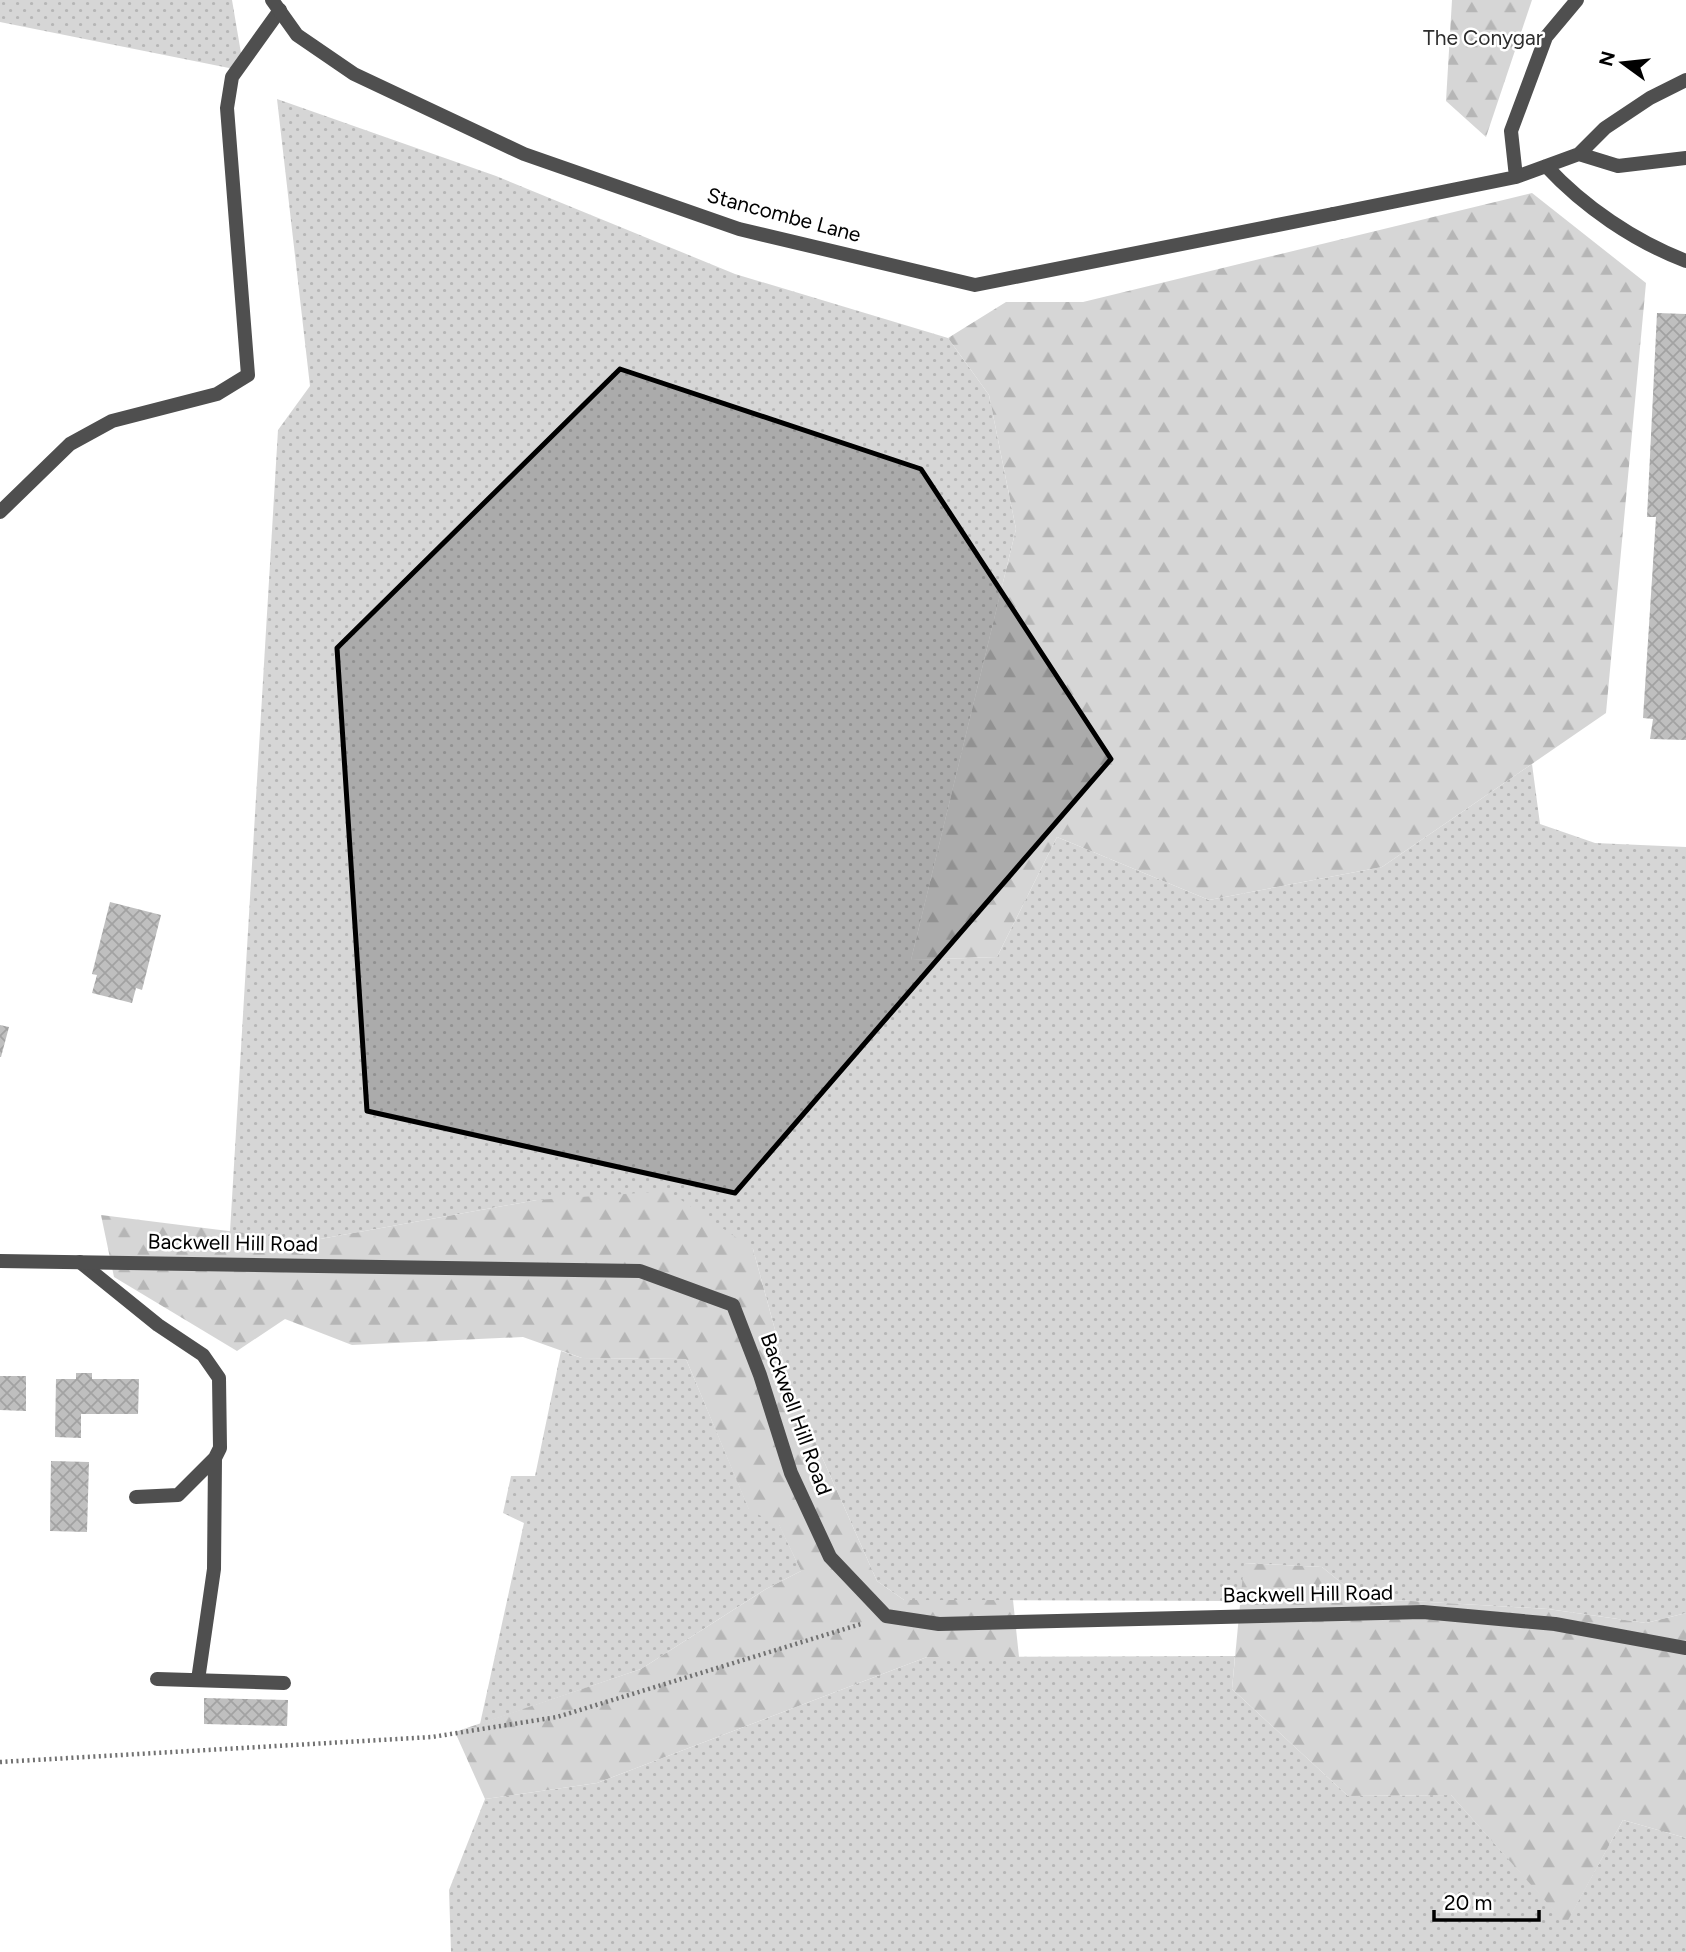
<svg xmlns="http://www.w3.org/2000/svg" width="1686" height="1952" font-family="Figtree,sans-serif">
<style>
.grass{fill:url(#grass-dots)}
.forest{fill:url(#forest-firs)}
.building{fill:url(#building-cross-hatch)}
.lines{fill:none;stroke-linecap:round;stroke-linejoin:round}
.path{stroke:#717171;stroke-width:4.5;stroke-dasharray:2 3.5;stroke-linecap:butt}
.service{stroke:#4f4f4f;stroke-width:14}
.minor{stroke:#4f4f4f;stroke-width:14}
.marked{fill:#000;fill-opacity:0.2;stroke:#000;stroke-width:5;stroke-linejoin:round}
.labels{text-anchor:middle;stroke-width:5;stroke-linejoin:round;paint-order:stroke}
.park-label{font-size:21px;fill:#2d2d2d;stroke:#fff}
.street-label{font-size:21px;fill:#000;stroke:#fff}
</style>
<defs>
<pattern id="grass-dots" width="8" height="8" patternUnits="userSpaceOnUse" patternTransform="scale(1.75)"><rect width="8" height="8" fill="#d6d6d6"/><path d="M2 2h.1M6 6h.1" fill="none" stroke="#b6b6b6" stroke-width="1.8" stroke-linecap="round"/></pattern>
<pattern id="forest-firs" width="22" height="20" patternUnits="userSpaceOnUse" patternTransform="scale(1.75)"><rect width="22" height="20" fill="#d6d6d6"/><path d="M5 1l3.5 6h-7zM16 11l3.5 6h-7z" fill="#b6b6b6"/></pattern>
<pattern id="building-cross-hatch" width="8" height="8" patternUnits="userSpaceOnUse" patternTransform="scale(1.75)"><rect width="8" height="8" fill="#bfbfbf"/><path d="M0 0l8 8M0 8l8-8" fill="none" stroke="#a2a2a2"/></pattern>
</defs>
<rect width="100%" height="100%" fill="#fff"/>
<path class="grass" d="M 0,0 L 232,0 L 244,71 L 0,22 Z
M 277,99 L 496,176 L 735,274 L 948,338 L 989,395 L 1016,529 L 911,960 L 997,957 L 1057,837 L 1209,900 L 1382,867 L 1532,764 L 1540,824 L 1595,843 L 1686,847 L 1686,1613 L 1646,1623 L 1548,1609 L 1360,1598 L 1322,1567 L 1245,1563 L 1241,1601 L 904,1600 L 877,1581 L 790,1385 L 753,1249 L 537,1200 L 309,1241 L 230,1232 L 278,430 L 310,386 Z
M 561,1351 L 582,1358 L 686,1359 L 749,1509 L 779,1524 L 801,1571 L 766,1589 L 641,1669 L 480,1724 L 524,1523 L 503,1513 L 511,1476 L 535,1476 Z
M 1235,1656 L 1232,1689 L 1348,1796 L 1451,1795 L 1566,1923 L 1623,1820 L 1686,1838 L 1686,1952 L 451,1952 L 449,1890 L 485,1799 L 597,1783 L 927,1657 Z"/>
<path class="forest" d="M 1452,0 L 1532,0 L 1486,137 L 1446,101 Z
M 1532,193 L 1646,283 L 1606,713 L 1382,867 L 1209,900 L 1057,837 L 997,957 L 911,960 L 1016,529 L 989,395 L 948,338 L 1006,302 L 1083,302 Z
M 668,1191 L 753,1249 L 790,1385 L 877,1581 L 904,1600 L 1013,1600 L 1019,1657 L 927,1657 L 597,1783 L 485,1799 L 455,1732 L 641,1669 L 766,1589 L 801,1571 L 779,1525 L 749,1510 L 686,1359 L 582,1358 L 523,1337 L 352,1345 L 285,1319 L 237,1351 L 114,1277 L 101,1215 L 309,1241 L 537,1200 Z
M 1244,1563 L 1322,1567 L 1360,1598 L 1548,1609 L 1646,1623 L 1686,1613 L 1686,1838 L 1623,1820 L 1566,1924 L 1451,1795 L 1348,1796 L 1232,1689 Z"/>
<path class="building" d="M 1657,313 L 1686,314 L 1686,740 L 1650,739 L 1653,719 L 1643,718 L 1656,517 L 1647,517 Z
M 110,902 L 161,915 L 142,990 L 136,988 L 132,1003 L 92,993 L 97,975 L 92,974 Z
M 0,1025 L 9,1027 L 1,1057 L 0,1057 Z
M 76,1373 L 92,1373 L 92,1379 L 139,1379 L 138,1414 L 81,1414 L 81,1438 L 55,1437 L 56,1379 L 76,1379 Z
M 0,1376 L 26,1376 L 26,1411 L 0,1410 Z
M 51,1461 L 89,1462 L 87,1532 L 50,1531 Z
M 204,1698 L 288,1700 L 287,1726 L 204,1724 Z"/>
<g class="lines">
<path class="path" d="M 0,1762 L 432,1737 L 557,1717 L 861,1624"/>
<path class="service" d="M 1579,154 L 1618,166 L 1686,158
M 1546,166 C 1584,207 1634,241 1686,261
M 1516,177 L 1511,131 L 1546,37 L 1577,0
M 1333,214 L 1516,177 L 1579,154 L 1605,128 L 1650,98 L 1686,80
M 0,512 L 70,444 L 112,421 L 217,394 L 248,375 L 227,108 L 232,77 L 280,10
M 80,1262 L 158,1325 L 203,1355 L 219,1378 L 220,1448 L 215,1458 L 178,1495 L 136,1497
M 157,1679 L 284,1683
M 198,1680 L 214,1569 L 215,1458"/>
<path class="minor" d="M 272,0 L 297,35 L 354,74 L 524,154 L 739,229 L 975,285 L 1333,214
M 0,1261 L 640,1271 L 733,1305 L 760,1375 L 791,1473 L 830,1557 L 886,1616 L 939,1624 L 1423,1612 L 1555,1624 L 1686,1648"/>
</g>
<path class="marked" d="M 620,369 L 921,469 L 1111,759 L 735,1193 L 367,1111 L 337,648 Z"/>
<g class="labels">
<g class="park-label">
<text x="1483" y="45">The Conygar</text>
</g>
<g class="street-label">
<text transform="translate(784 215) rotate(15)" y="7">Stancombe Lane</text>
<text transform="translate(233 1243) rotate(1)" y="7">Backwell Hill Road</text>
<text transform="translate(796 1414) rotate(70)" y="7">Backwell Hill Road</text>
<text transform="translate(1308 1594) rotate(-1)" y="7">Backwell Hill Road</text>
</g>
</g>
<g transform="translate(1623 63) rotate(285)" stroke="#ffffff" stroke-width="5" paint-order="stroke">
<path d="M0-5L12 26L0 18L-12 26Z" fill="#000000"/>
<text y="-10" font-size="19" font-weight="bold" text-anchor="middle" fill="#000000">N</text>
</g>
<path d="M1434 1910v10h105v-10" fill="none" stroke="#000000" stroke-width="3.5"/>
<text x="1444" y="1910" font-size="21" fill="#000000" stroke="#ffffff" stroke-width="5" paint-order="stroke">20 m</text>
</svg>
